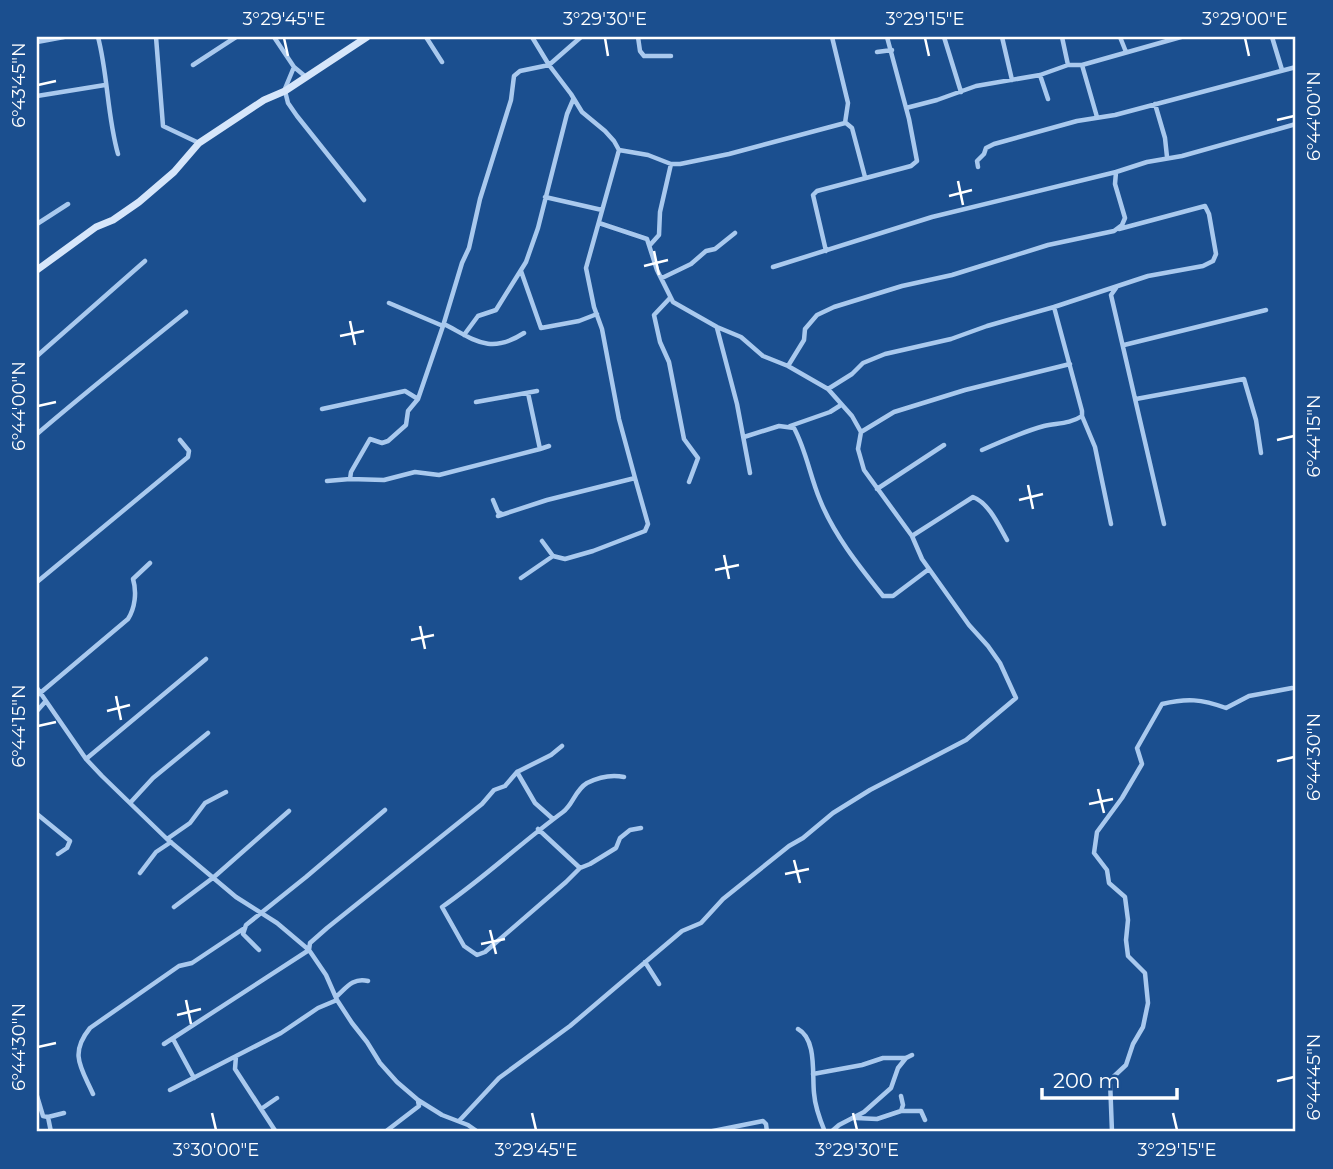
<svg xmlns="http://www.w3.org/2000/svg" width="1333" height="1169" font-family="Montserrat,sans-serif">
<style>
.lines{fill:none;stroke-linecap:round;stroke-linejoin:round}
.street{stroke:#a9c9ee;stroke-width:4.5}
.secondary{stroke:#d6e6fa;stroke-width:7}
.ticks{fill:none;stroke:#fff;stroke-width:2.5}
.neatline{fill:none;stroke:#fff;stroke-width:2.5}
.ticks-label{font-size:18px;text-anchor:middle;fill:#fff}
</style>
<rect width="100%" height="100%" fill="#1b4f8f"/>
<g class="lines">
<path class="street" d="M 98,37 C 108,75 107,115 118,154
M 156,37 L 163,126 L 199,143
M 274,37 L 294,67 L 306,77
M 426,37 L 442,62
M 532,37 L 549,65 L 571,94 L 582,112 L 605,131 L 614,141 L 619,150 L 586,268 L 594,307 L 602,329 L 619,419 L 635,478
M 638,37 L 640,51 L 644,56 L 671,56
M 832,37 L 848,103 L 845,123
M 944,37 L 961,92
M 1002,37 L 1012,80
M 1062,37 L 1068,65
M 1120,37 L 1126,52
M 1272,37 L 1282,70
M 37,42 L 64,37
M 877,52 L 892,50
M 193,65 L 236,37
M 1082,65 L 1097,117
M 1040,75 L 1048,99
M 284,91 L 294,67
M 285,91 L 288,103 L 297,116 L 364,200
M 37,96 L 105,85
M 1155,104 L 1165,138 L 1167,157
M 906,108 L 937,100 L 976,86 L 1040,75 L 1068,65 L 1082,65 L 1181,37
M 846,123 L 852,128 L 865,177
M 619,150 L 648,155 L 671,164 L 680,164 L 729,154 L 845,123
M 978,167 L 977,161 L 984,154 L 986,148 L 994,144 L 1077,121 L 1115,115 L 1296,67
M 545,197 L 602,210
M 37,224 L 68,204
M 650,245 L 659,235 L 660,212 L 671,164
M 826,251 L 813,195 L 817,191 L 911,166 L 917,161 L 909,119 L 887,37
M 773,267 L 932,217 L 1116,172
M 521,271 L 541,328 L 579,321 L 597,314
M 662,278 L 691,264 L 706,251 L 715,249 L 735,233
M 1116,288 L 1111,295 L 1164,524
M 670,298 L 654,315 L 660,342 L 669,362 L 684,439 L 698,458 L 689,482
M 389,303 L 443,326 L 462,263 L 469,248 L 480,199 L 511,100 L 514,76 L 520,71 L 549,65 L 581,37
M 1054,307 L 1148,276 L 1203,266 L 1213,261 L 1216,254 L 1209,214 L 1205,206 L 1119,229
M 444,324 C 475,340 490,355 524,333
M 443,326 L 418,399 L 408,411 L 406,425 L 388,441 L 382,443 L 370,439 L 351,472 L 350,479 L 384,480 L 415,472 L 439,475 L 540,449 L 528,393
M 717,328 L 737,404 L 750,473
M 464,335 L 478,316 L 496,310 L 526,262 L 538,228 L 567,114 L 573,100
M 1124,345 L 1266,310
M 37,356 L 145,261
M 788,366 L 804,340 L 805,329 L 817,315 L 834,307 L 902,286 L 952,275 L 1048,245 L 1114,231 L 1122,225 L 1125,218 L 1115,184 L 1116,172 L 1147,162 L 1182,156 L 1296,124
M 828,389 L 852,374 L 863,363 L 885,354 L 951,339 L 987,326 L 1054,307 L 1082,411 L 1082,416 C 1070,424 1057,423 1044,426 C 1022,432 1002,441 982,450
M 1136,399 L 1244,379 L 1256,420 L 1261,453
M 476,402 L 537,391
M 322,409 L 405,391 L 418,399
M 1082,416 L 1095,447 L 1111,524
M 790,426 L 830,412 L 841,405
M 861,432 L 894,412 L 965,390 L 1070,364
M 37,434 C 86,392 136,352 186,312
M 744,437 L 779,426 L 794,428 C 806,450 810,476 820,500 C 834,535 859,566 883,596 L 893,596 L 929,569
M 540,449 L 549,446
M 327,481 L 350,479
M 877,489 L 944,445
M 493,500 L 498,512 L 502,514
M 498,516 L 547,500 L 635,478 L 648,524 L 645,531 L 593,551 L 565,559 L 553,556 L 521,578
M 912,536 L 973,497 C 989,503 999,526 1007,540
M 542,541 L 553,556
M 37,582 L 188,457 L 189,451 L 180,440
M 37,688 L 86,759 L 102,776 L 167,839 L 236,897 L 277,923 L 309,950 L 326,975 L 337,1000 L 352,1023 L 367,1042 L 380,1063 L 397,1082 L 418,1100 L 442,1115 L 468,1125 L 478,1132
M 39,694 L 128,619 C 135,608 137,592 133,579 L 150,563
M 37,711 L 45,702
M 86,759 L 206,659
M 624,777 C 610,774 599,777 587,783 C 575,790 573,805 563,812 C 522,842 484,878 442,907 L 464,946 L 477,955 L 485,952 L 566,882 L 580,868 L 590,864 L 616,848 L 620,838 L 630,830 L 641,828
M 130,803 L 153,778 L 208,733
M 37,814 L 70,841 L 67,848 L 58,854
M 553,819 L 535,803 L 517,772 L 551,755 L 562,746
M 538,829 L 580,868
M 167,839 L 190,823 L 205,803 L 226,792
M 140,873 L 156,852 L 171,842
M 174,907 L 214,877 L 289,811
M 259,950 L 243,934 L 246,925 L 306,877 L 385,810
M 645,962 L 659,984
M 336,997 C 346,988 353,977 368,981
M 798,1029 C 817,1039 812,1075 814,1093 C 815,1107 820,1120 825,1132
M 173,1039 L 194,1078
M 164,1044 L 309,950 L 310,943 L 327,928 L 482,804 L 494,790 L 505,786 L 517,772
M 236,1056 L 235,1069 L 261,1109 L 277,1098
M 813,1074 L 862,1065 L 883,1058 L 906,1058 L 912,1055
M 170,1090 L 281,1033 L 318,1008 L 337,1000
M 93,1094 C 81,1067 69,1054 90,1028 L 179,966 L 192,963 L 243,929
M 37,1096 L 43,1116 L 48,1117 L 64,1113
M 261,1109 L 276,1132
M 901,1111 L 921,1111 L 925,1120
M 48,1117 L 51,1132
M 856,1118 L 877,1119 L 901,1111 L 903,1105 L 901,1096
M 459,1121 L 499,1078 L 570,1026 L 682,931 L 701,923 L 723,899 L 789,846 L 803,838 L 833,813 L 870,790 L 966,740 L 1016,698 L 1000,663 L 988,646 L 969,625 L 922,559 L 912,536 L 864,470 L 858,449 L 861,432 L 852,416 L 828,389 L 788,366 L 763,356 L 741,337 L 717,327 L 673,302 L 657,270 L 647,239 L 599,223
M 385,1132 L 419,1106 L 418,1101
M 708,1132 L 763,1121 L 766,1124 L 767,1132
M 831,1132 L 839,1125 L 864,1112 L 891,1088 L 898,1068 L 906,1058
M 1112,1132 L 1110,1080 L 1126,1065 L 1133,1044 L 1143,1027 L 1148,1003 L 1145,973 L 1128,956 L 1126,940 L 1128,920 L 1125,897 L 1109,883 L 1107,870 L 1094,853 L 1097,832 L 1122,798 L 1142,764 L 1137,748 L 1162,704 C 1187,698 1201,699 1226,708 L 1249,696 L 1292,688"/>
<path class="secondary" d="M 37,270 L 96,227 L 113,220 L 139,202 L 174,172 L 199,143 L 264,100 L 285,91 L 367,37"/>
</g>
<path class="ticks" d="M 284,38 L 288,56M 605,38 L 608,56M 925,38 L 929,56M 1245,38 L 1249,56M 38,85 L 56,81M 1277,120 L 1294,116M 958,181 L 963,205M 949,196 L 972,190M 654,251 L 659,275M 644,266 L 668,260M 350,321 L 355,345M 340,336 L 364,331M 38,406 L 56,402M 1277,440 L 1294,436M 1028,485 L 1033,509M 1019,500 L 1043,494M 724,555 L 729,579M 715,570 L 739,565M 420,626 L 425,649M 411,640 L 434,635M 116,696 L 121,720M 107,711 L 130,705M 38,726 L 56,722M 1277,761 L 1294,757M 1098,789 L 1104,813M 1089,804 L 1113,799M 794,860 L 800,883M 785,874 L 809,869M 490,930 L 496,954M 481,944 L 505,939M 186,1000 L 191,1024M 177,1015 L 201,1009M 38,1047 L 56,1043M 1277,1081 L 1294,1077M 212,1113 L 216,1130M 532,1113 L 536,1130M 853,1113 L 857,1130M 1173,1113 L 1177,1130"/>
<rect width="1333" height="1169" fill="none" stroke="#1b4f8f" stroke-width="77"/>
<path d="M1042 1088v10h135v-10" fill="none" stroke="#ffffff" stroke-width="3.5"/>
<text x="1053" y="1088" font-size="21" fill="#ffffff" stroke="#1b4f8f" stroke-width="5" paint-order="stroke">200 m</text>
<rect x="38" y="38" width="1256" height="1092" class="neatline"/>
<g class="ticks-label">
<text x="284" y="25">3°29'45"E</text>
<text x="605" y="25">3°29'30"E</text>
<text x="925" y="25">3°29'15"E</text>
<text x="1245" y="25">3°29'00"E</text>
<text transform="translate(19 85) rotate(-90)" y="6">6°43'45"N</text>
<text transform="translate(1314 116) rotate(-90)" y="6">6°44'00"N</text>
<text transform="translate(19 406) rotate(-90)" y="6">6°44'00"N</text>
<text transform="translate(1314 436) rotate(-90)" y="6">6°44'15"N</text>
<text transform="translate(19 726) rotate(-90)" y="6">6°44'15"N</text>
<text transform="translate(1314 757) rotate(-90)" y="6">6°44'30"N</text>
<text transform="translate(19 1047) rotate(-90)" y="6">6°44'30"N</text>
<text transform="translate(1314 1077) rotate(-90)" y="6">6°44'45"N</text>
<text x="216" y="1156">3°30'00"E</text>
<text x="536" y="1156">3°29'45"E</text>
<text x="857" y="1156">3°29'30"E</text>
<text x="1177" y="1156">3°29'15"E</text>
</g>
</svg>
